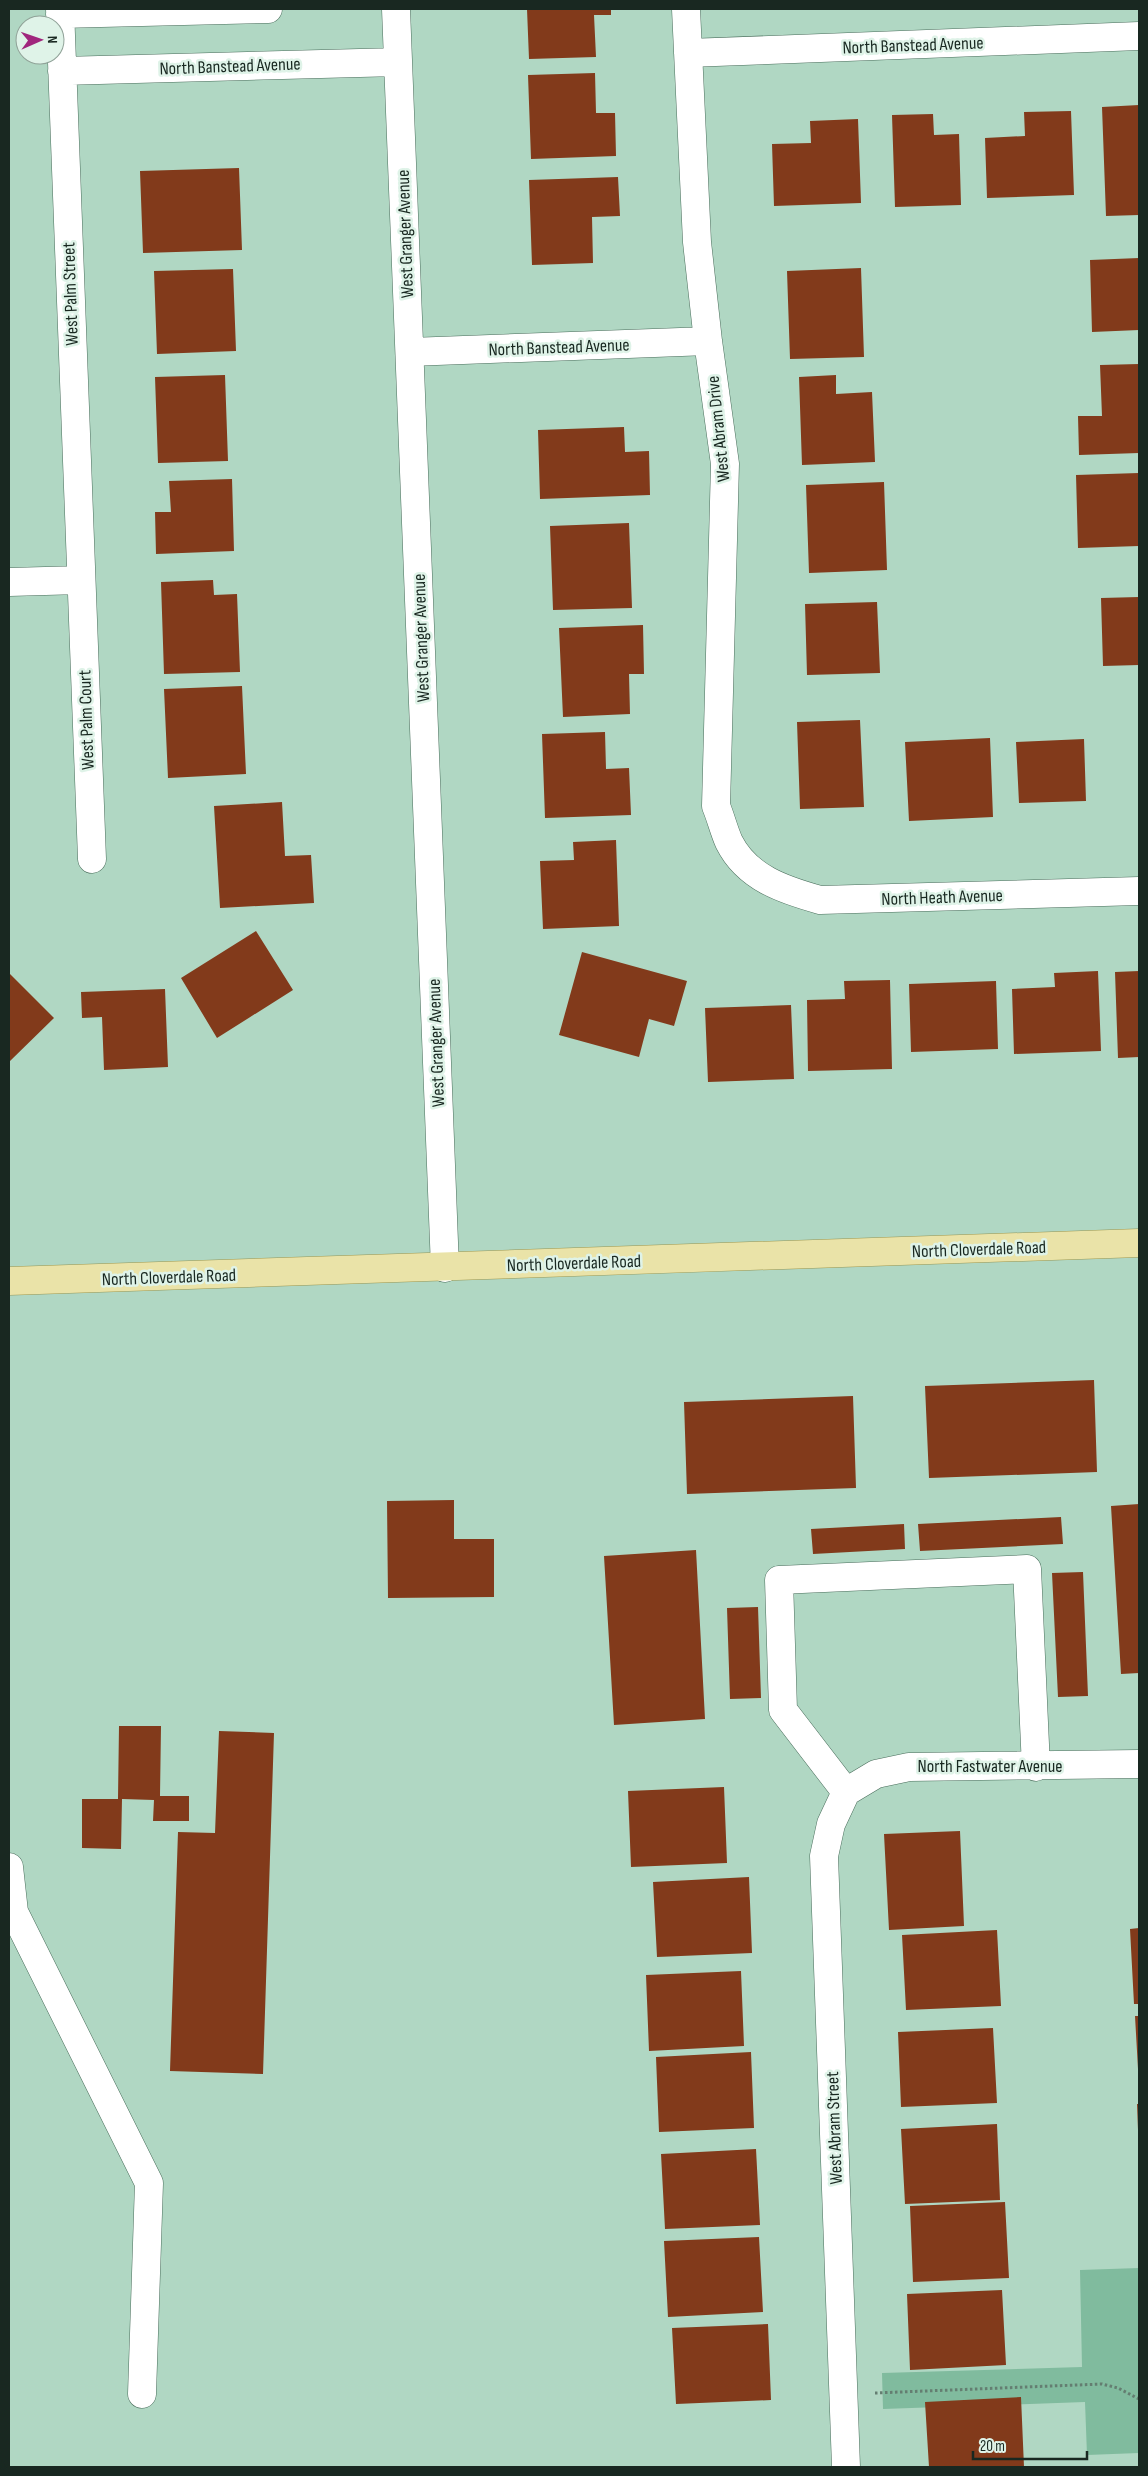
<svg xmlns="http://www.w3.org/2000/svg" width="1148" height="2476" font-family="'Sofia Sans Condensed',sans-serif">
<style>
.green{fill:#80bb9e}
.building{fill:#823a1b}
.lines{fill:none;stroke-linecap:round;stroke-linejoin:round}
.minor-casing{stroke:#496d5b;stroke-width:29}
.major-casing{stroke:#989653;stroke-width:29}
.path{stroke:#647e71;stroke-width:3;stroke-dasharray:2.5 2.5;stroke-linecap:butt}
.minor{stroke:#fff;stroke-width:28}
.major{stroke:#eae3a8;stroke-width:28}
.labels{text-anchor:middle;stroke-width:5;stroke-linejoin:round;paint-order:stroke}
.street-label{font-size:18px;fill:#192821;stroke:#dff3e8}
</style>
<rect width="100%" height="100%" fill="#b0d7c3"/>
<path class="green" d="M 1139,2268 L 1139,2453 L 1087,2455 L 1085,2402 L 883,2409 L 882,2373 L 1082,2367 L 1080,2270 Z"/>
<path class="building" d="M 527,9 L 611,9 L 611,15 L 594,15 L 596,57 L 529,59 Z
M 595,73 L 596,113 L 615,113 L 616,156 L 531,159 L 528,75 Z
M 1139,105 L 1139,215 L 1106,216 L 1102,107 Z
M 1071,111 L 1074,195 L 987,198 L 985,138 L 1025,136 L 1024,112 Z
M 933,114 L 934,135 L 959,134 L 961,205 L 895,207 L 892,115 Z
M 858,119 L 861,203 L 774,206 L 772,144 L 811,143 L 810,121 Z
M 239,168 L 242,250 L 143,253 L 140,171 Z
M 618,177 L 620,216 L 592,217 L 593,263 L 532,265 L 529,180 Z
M 1139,258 L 1139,330 L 1092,332 L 1090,260 Z
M 861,268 L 864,357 L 790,359 L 787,271 Z
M 233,269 L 236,351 L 157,354 L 154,271 Z
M 1139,364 L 1139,453 L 1079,455 L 1078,416 L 1102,416 L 1100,365 Z
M 225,375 L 228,461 L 158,463 L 155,377 Z
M 836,375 L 836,394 L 872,392 L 875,462 L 802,465 L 799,377 Z
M 624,427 L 625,452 L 649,451 L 650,495 L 540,499 L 538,430 Z
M 1139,473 L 1139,546 L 1078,548 L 1076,475 Z
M 232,479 L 234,551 L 156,554 L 155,512 L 171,512 L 169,481 Z
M 884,482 L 887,570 L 809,573 L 806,485 Z
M 629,523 L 632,608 L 553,610 L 550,526 Z
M 213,580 L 214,595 L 237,594 L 240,672 L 164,674 L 161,582 Z
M 1139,597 L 1139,665 L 1103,666 L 1101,598 Z
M 877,602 L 880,673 L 807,675 L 805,604 Z
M 643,625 L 644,674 L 629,674 L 630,714 L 563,717 L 559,628 Z
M 242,686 L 246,774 L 168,778 L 164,689 Z
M 860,720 L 864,807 L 800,809 L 797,722 Z
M 605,732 L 606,769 L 629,768 L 631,815 L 545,818 L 542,734 Z
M 990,738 L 993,817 L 909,821 L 905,742 Z
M 1084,739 L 1086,801 L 1019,803 L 1016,742 Z
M 282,802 L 285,856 L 311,855 L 314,903 L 220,908 L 214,806 Z
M 616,840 L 619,926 L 543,929 L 540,861 L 574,860 L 573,842 Z
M 256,931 L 293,990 L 217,1038 L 181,978 Z
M 582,952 L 687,981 L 674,1026 L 649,1019 L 639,1057 L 559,1035 Z
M 1098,971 L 1101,1051 L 1014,1054 L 1012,989 L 1055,987 L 1054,973 Z
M 1139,971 L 1139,1057 L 1118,1058 L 1115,972 Z
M 9,973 L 54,1018 L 9,1062 Z
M 890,980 L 892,1069 L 808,1071 L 807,1000 L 845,999 L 844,981 Z
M 996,981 L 998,1049 L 911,1052 L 909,984 Z
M 165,989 L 168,1067 L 104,1070 L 102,1017 L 82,1018 L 81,992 Z
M 791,1005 L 794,1079 L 708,1082 L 705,1008 Z
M 1094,1380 L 1097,1472 L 929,1478 L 925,1386 Z
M 853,1396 L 856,1488 L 687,1494 L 684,1402 Z
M 454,1500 L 454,1539 L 494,1539 L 494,1597 L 388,1598 L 387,1501 Z
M 1139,1504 L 1139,1673 L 1121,1674 L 1111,1506 Z
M 1061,1517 L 1063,1544 L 920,1551 L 918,1524 Z
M 904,1524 L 905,1549 L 813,1554 L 811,1529 Z
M 696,1550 L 705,1719 L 614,1725 L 604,1556 Z
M 1083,1572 L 1088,1696 L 1058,1697 L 1052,1573 Z
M 758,1607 L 761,1698 L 730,1699 L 727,1608 Z
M 119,1726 L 161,1726 L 160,1796 L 189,1796 L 189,1821 L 153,1821 L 154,1800 L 122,1799 L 121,1849 L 82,1848 L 82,1799 L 118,1799 Z
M 219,1731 L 274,1733 L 263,2074 L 170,2071 L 178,1832 L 215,1833 Z
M 724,1787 L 727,1863 L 631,1867 L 628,1791 Z
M 960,1831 L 964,1926 L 889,1930 L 884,1834 Z
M 749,1877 L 752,1953 L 657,1957 L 653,1882 Z
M 1139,1928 L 1139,2004 L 1134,2004 L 1130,1929 Z
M 997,1930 L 1001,2006 L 906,2010 L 902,1935 Z
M 741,1971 L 744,2046 L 649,2051 L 646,1975 Z
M 1135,2016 L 1139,2016 L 1139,2069 L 1138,2069 Z
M 993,2028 L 997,2103 L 901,2107 L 898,2032 Z
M 751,2052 L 754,2128 L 659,2132 L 656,2057 Z
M 1137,2104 L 1139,2104 L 1139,2130 L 1138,2130 Z
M 997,2124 L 1000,2200 L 905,2204 L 901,2129 Z
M 756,2149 L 760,2225 L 665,2229 L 661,2154 Z
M 1005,2202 L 1009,2278 L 913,2282 L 910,2206 Z
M 759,2237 L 763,2312 L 668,2317 L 664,2241 Z
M 1002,2290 L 1006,2365 L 910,2370 L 907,2294 Z
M 768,2324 L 771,2400 L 676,2404 L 672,2328 Z
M 1021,2397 L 1024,2467 L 929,2467 L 925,2402 Z"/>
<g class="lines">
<defs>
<path id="minor" d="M 60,9 L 92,859
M 396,9 L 445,1268
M 686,9 L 697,242 L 708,341 L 725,464 L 716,806 C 721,818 724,831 729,842 C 747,878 784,890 820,900 L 1139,891
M 60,14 L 268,9
M 688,53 L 1139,36
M 62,71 L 398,62
M 410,352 L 708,341
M 9,582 L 81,580
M 846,1792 L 831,1824 L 824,1856 L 846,2467
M 846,1792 L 783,1710 L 779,1580 L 1027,1569 L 1036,1767
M 846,1792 L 876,1774 L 909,1767 L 1139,1764
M 9,1867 L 14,1912 L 149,2183 L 142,2394"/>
<path id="major" d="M 9,1281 L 1139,1243"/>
</defs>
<use href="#minor" class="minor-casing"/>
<use href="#major" class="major-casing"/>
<path class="path" d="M 875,2393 L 1102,2384 L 1118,2388 L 1139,2399"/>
<use href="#minor" class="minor"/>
<use href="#major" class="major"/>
</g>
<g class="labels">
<g class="street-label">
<text transform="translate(913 45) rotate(-2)" y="6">North Banstead Avenue</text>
<text transform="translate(230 66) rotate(-2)" y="6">North Banstead Avenue</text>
<text transform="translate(405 234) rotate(-92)" y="6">West Granger Avenue</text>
<text transform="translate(70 294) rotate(-92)" y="6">West Palm Street</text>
<text transform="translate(559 347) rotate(-2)" y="6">North Banstead Avenue</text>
<text transform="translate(718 429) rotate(-96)" y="6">West Abram Drive</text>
<text transform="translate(421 638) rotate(-92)" y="6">West Granger Avenue</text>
<text transform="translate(86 720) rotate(-92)" y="6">West Palm Court</text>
<text transform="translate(942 897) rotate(-2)" y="6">North Heath Avenue</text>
<text transform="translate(436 1043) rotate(-92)" y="6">West Granger Avenue</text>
<text transform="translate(979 1249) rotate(-2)" y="6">North Cloverdale Road</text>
<text transform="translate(574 1263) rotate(-2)" y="6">North Cloverdale Road</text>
<text transform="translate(169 1277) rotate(-2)" y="6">North Cloverdale Road</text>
<text x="990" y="1772">North Fastwater Avenue</text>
<text transform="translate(834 2128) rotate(-92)" y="6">West Abram Street</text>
</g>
</g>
<rect width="1148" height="2476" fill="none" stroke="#192821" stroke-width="20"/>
<g transform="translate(40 40) rotate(88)"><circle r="24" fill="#dff3e8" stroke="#90a298"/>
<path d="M0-4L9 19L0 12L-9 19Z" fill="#a0267d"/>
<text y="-8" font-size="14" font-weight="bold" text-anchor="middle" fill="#192821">N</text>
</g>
<path d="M973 2451v8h114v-8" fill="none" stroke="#192821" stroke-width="2.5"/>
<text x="980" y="2451" font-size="15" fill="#192821" stroke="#dff3e8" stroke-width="4" paint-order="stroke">20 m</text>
</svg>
